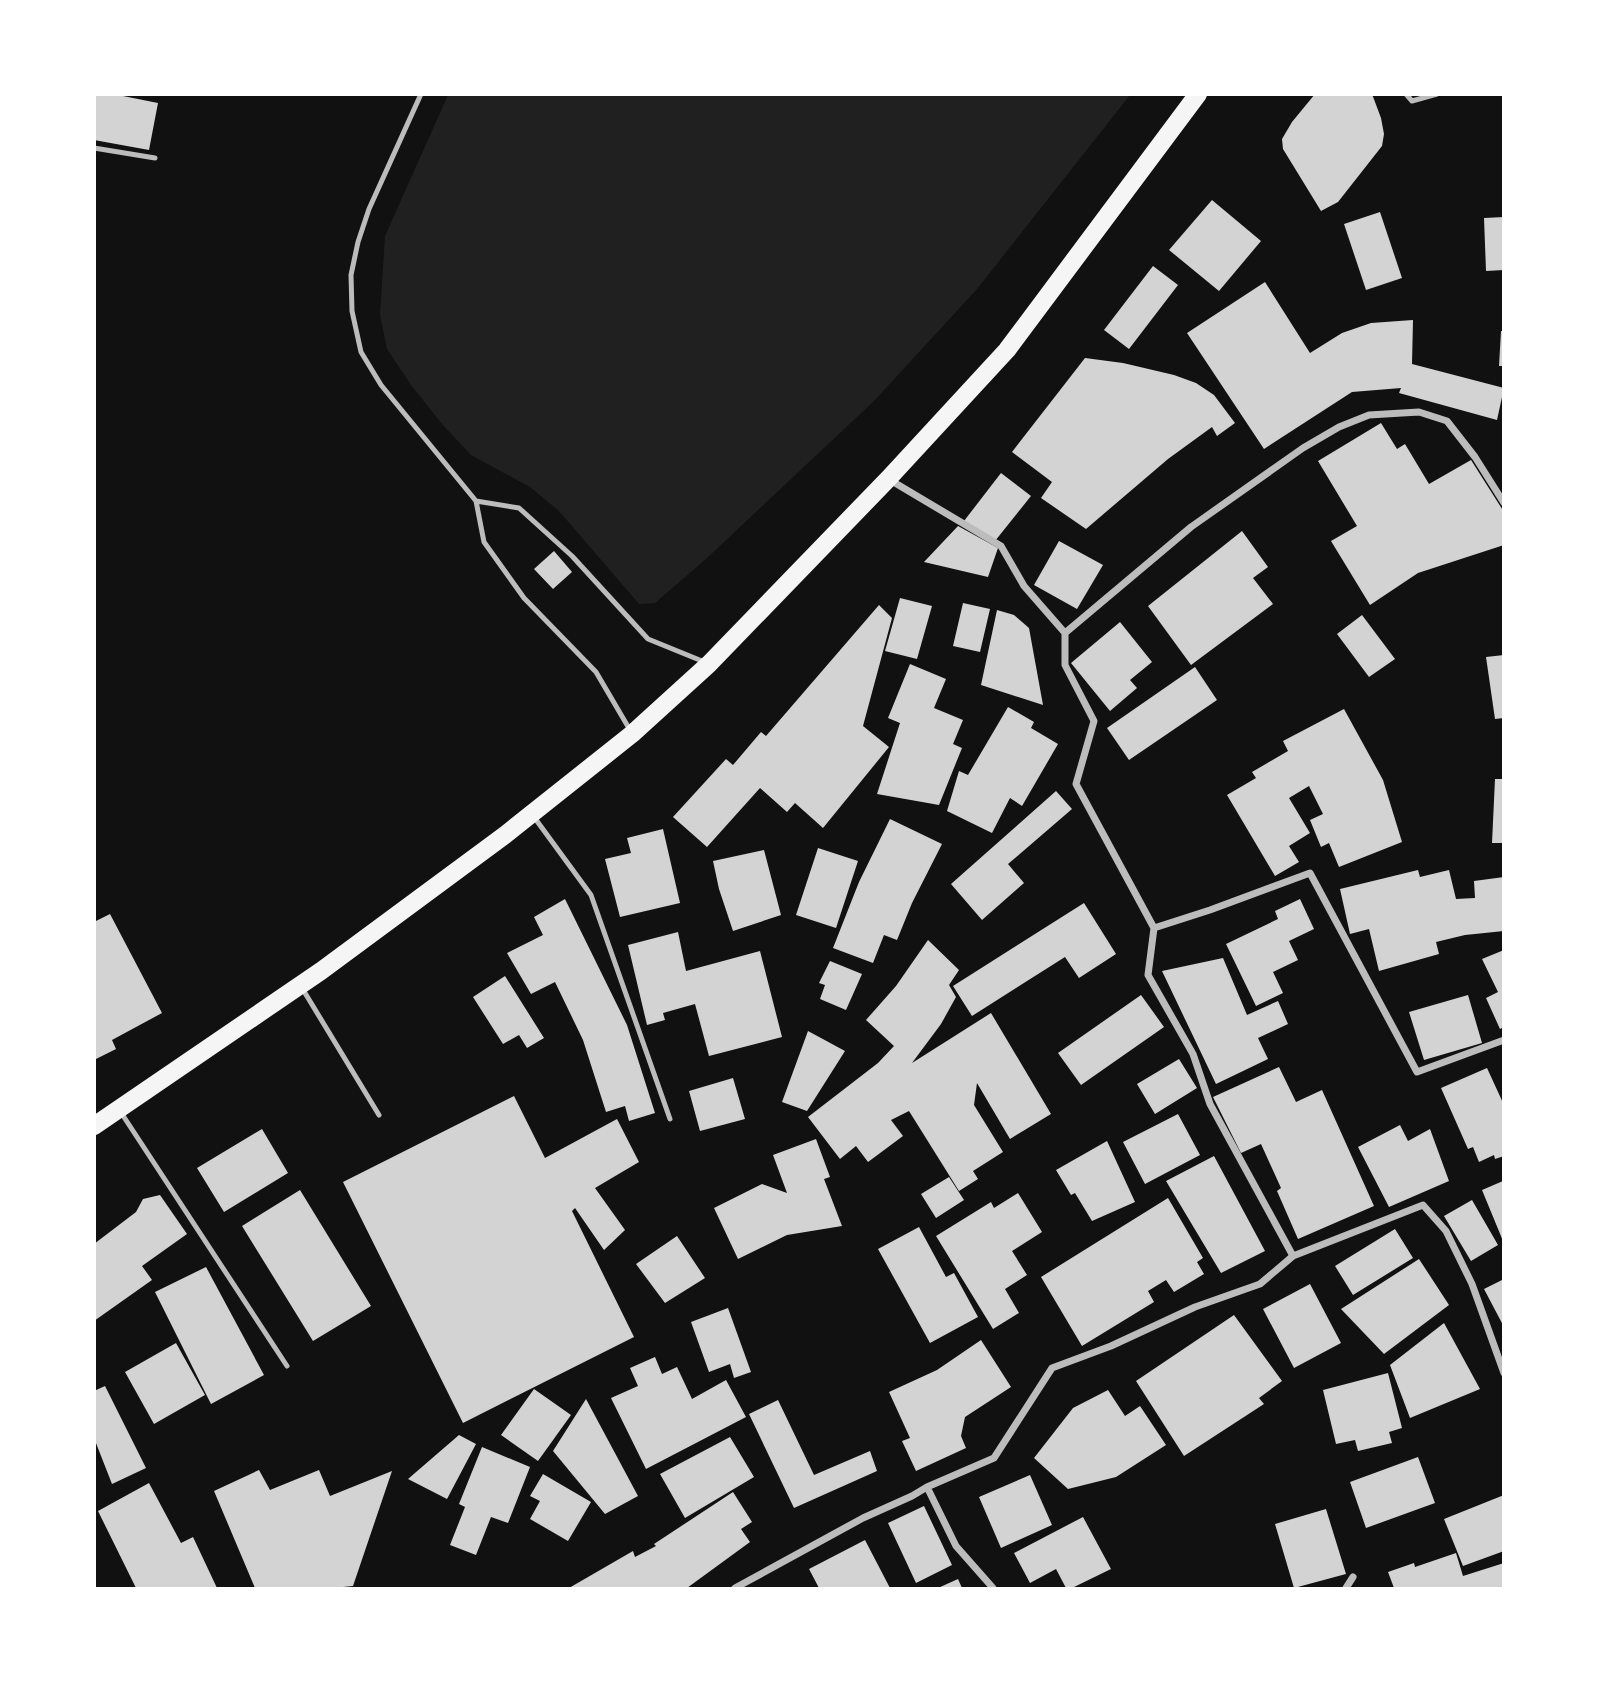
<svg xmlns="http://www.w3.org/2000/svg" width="1598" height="1683" font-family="Barlow,sans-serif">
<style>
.green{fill:#202020}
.building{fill:#d3d3d3}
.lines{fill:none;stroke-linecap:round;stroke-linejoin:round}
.service{stroke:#bcbcbc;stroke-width:5}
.minor{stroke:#bcbcbc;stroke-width:7}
.primary{stroke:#f5f5f5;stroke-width:18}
</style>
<rect width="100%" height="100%" fill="#111"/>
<path class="green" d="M 448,95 L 448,94 L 1130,95 L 977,289 L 874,401 L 706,559 L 655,603 L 639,604 L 559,511 L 530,487 L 471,455 L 442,424 L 411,385 L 387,349 L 380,315 L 385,236 Z"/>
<path class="building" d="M 95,94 L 113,94 L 158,103 L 149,150 L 94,140 Z
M 1315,94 L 1372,94 L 1381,118 L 1384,134 L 1382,146 L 1338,202 L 1321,211 L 1283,149 L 1282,139 L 1292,122 Z
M 1212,200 L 1261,241 L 1219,291 L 1169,250 Z
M 1380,212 L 1402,278 L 1366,290 L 1344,224 Z
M 1504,217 L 1504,270 L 1486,271 L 1484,218 Z
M 1153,266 L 1178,285 L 1129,349 L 1104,330 Z
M 1265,282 L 1310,353 L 1342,333 L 1371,323 L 1413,320 L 1412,364 L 1504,388 L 1497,420 L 1399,393 L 1401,388 L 1352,392 L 1264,449 L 1187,333 Z
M 1501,331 L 1504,331 L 1504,366 L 1499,366 Z
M 1085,358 L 1123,363 L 1174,375 L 1196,383 L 1214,395 L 1235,423 L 1217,436 L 1212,427 L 1168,459 L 1086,529 L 1041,498 L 1052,482 L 1012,452 Z
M 1381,423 L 1397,449 L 1405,444 L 1429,484 L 1471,460 L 1504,512 L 1504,545 L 1418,573 L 1370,605 L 1331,541 L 1357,526 L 1318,461 Z
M 1001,473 L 1031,496 L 995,541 L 964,521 Z
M 958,526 L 998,548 L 988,577 L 924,562 Z
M 1242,531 L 1268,567 L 1253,578 L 1273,604 L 1191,665 L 1148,606 Z
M 1059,541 L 1103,565 L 1077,609 L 1034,585 Z
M 554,551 L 572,572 L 553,589 L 534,569 Z
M 900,598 L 932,606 L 917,659 L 885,651 Z
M 963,603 L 990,609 L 980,652 L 953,646 Z
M 879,605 L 892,618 L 863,726 L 889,747 L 823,828 L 795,803 L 787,812 L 760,788 L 707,847 L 673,817 L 726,759 L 733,765 L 761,732 L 766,736 Z
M 997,610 L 1014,615 L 1029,628 L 1043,705 L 981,685 Z
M 1362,615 L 1395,659 L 1369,677 L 1337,634 Z
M 1120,622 L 1152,662 L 1130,680 L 1137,688 L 1110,711 L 1071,663 Z
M 1504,655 L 1504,718 L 1495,719 L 1486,657 Z
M 910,664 L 946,679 L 934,708 L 963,720 L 953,744 L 962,748 L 939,805 L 877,794 L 900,723 L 888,718 Z
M 1195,667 L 1217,700 L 1129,760 L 1107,728 Z
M 1008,707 L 1034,722 L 1031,728 L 1058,744 L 1022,806 L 1010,798 L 992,833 L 947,811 L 959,771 L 968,775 Z
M 1344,709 L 1383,780 L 1402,842 L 1339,867 L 1329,843 L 1321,847 L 1310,820 L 1323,814 L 1309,786 L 1289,798 L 1310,833 L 1289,846 L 1299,862 L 1275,876 L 1227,795 L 1256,778 L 1252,772 L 1288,751 L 1283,741 Z
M 1495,779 L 1504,779 L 1504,843 L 1492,843 Z
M 1056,791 L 1072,809 L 1008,864 L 1024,883 L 982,920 L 951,884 Z
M 890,819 L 942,844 L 912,903 L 897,940 L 884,935 L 873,963 L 833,948 L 859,882 Z
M 663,829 L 680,903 L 620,917 L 605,859 L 631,853 L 627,838 Z
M 818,848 L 858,861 L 836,928 L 796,915 Z
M 764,850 L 781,915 L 733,931 L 719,889 L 713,861 Z
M 1418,870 L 1420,877 L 1449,870 L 1456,899 L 1475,898 L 1474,881 L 1504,877 L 1504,931 L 1465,935 L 1436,942 L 1439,954 L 1379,971 L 1369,929 L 1350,934 L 1340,889 Z
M 565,899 L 627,1025 L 655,1113 L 629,1121 L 625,1106 L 606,1112 L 583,1040 L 555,982 L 531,994 L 507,953 L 543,935 L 534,917 Z
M 1300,899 L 1314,929 L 1289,941 L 1298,960 L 1273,972 L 1283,993 L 1256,1006 L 1226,944 L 1278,919 L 1275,911 Z
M 1084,903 L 1116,954 L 1079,978 L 1065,957 L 972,1016 L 953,986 Z
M 110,914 L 162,1013 L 112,1040 L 116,1049 L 94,1060 L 94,922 Z
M 678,932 L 686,971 L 760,951 L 782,1037 L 709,1056 L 695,1004 L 663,1013 L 665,1020 L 647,1025 L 628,945 Z
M 928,940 L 959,970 L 949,985 L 956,997 L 941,1024 L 912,1063 L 991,1013 L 1051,1114 L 1010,1139 L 977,1083 L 974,1105 L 1003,1152 L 973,1171 L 978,1179 L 959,1191 L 909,1111 L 891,1120 L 903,1136 L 868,1162 L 856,1146 L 840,1159 L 808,1117 L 878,1063 L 894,1046 L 866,1020 L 896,986 Z
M 1504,950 L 1504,1027 L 1500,1029 L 1486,998 L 1498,992 L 1482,959 Z
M 1223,958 L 1247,1015 L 1278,1001 L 1288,1024 L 1258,1038 L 1268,1059 L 1216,1084 L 1162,971 Z
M 830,961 L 862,974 L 846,1010 L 820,999 L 825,985 L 819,983 Z
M 505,976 L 544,1038 L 527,1048 L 519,1035 L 503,1044 L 473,997 Z
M 1141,995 L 1164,1027 L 1081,1085 L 1058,1053 Z
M 1468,995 L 1482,1043 L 1424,1060 L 1409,1012 Z
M 808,1031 L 845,1051 L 807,1111 L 782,1102 Z
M 1179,1059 L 1197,1088 L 1155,1114 L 1137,1084 Z
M 1279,1067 L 1296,1102 L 1322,1090 L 1374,1206 L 1298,1239 L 1277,1191 L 1281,1188 L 1261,1144 L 1241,1153 L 1213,1097 Z
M 1487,1068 L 1504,1105 L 1504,1156 L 1495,1159 L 1494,1155 L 1479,1162 L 1473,1147 L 1468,1149 L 1441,1088 Z
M 733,1078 L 745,1119 L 700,1131 L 689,1091 Z
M 514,1096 L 545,1158 L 617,1119 L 639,1162 L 595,1188 L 625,1230 L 604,1250 L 575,1208 L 572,1211 L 634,1337 L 463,1423 L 343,1182 Z
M 1178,1114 L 1200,1155 L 1145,1184 L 1123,1142 Z
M 1400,1125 L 1408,1141 L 1430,1129 L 1449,1181 L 1389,1207 L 1358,1147 Z
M 262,1129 L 288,1173 L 224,1212 L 197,1168 Z
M 816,1139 L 830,1177 L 824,1179 L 842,1226 L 787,1235 L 738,1259 L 714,1208 L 762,1184 L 787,1193 L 773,1155 Z
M 1107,1141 L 1135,1202 L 1092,1221 L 1075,1193 L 1071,1195 L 1056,1170 Z
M 1214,1156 L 1265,1251 L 1221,1273 L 1166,1181 Z
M 949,1177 L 964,1200 L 936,1218 L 921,1194 Z
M 1503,1181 L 1503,1241 L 1482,1190 Z
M 300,1190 L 371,1306 L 313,1341 L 242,1226 Z
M 1018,1193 L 1042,1232 L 1012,1251 L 1027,1275 L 1005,1289 L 1019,1313 L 993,1329 L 936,1236 L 991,1202 L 994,1208 Z
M 160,1195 L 187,1234 L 142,1266 L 152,1280 L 94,1321 L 94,1244 L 136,1212 L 143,1199 Z
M 1168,1198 L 1203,1258 L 1197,1262 L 1204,1274 L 1174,1292 L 1166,1280 L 1148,1291 L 1154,1302 L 1082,1346 L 1041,1277 Z
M 1472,1200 L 1498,1245 L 1471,1261 L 1444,1216 Z
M 919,1227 L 946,1277 L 954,1273 L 978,1317 L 930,1343 L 878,1249 Z
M 1395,1229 L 1413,1258 L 1353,1295 L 1335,1266 Z
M 677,1236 L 705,1278 L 665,1303 L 636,1264 Z
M 1419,1259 L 1449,1305 L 1384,1354 L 1341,1309 Z
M 206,1267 L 264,1375 L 211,1404 L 155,1292 Z
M 1504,1279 L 1504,1327 L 1484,1289 Z
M 1310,1284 L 1341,1343 L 1294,1368 L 1263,1309 Z
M 728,1308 L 751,1372 L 734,1378 L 730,1364 L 709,1372 L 691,1322 Z
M 1234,1315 L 1282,1381 L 1259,1398 L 1264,1404 L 1184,1456 L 1136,1381 Z
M 1444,1323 L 1480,1389 L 1410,1418 L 1390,1365 Z
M 981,1340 L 1011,1387 L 965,1417 L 961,1436 L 966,1448 L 916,1471 L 902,1441 L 910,1438 L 889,1392 L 937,1370 Z
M 176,1343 L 205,1395 L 154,1424 L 125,1372 Z
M 655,1357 L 662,1374 L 677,1367 L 692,1399 L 726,1380 L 746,1417 L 646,1469 L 611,1398 L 638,1386 L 630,1368 Z
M 1388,1373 L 1402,1428 L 1389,1432 L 1392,1443 L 1358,1451 L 1355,1440 L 1336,1444 L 1323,1390 Z
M 105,1386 L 146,1468 L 112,1484 L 94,1438 L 94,1391 Z
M 534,1389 L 571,1415 L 538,1461 L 501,1435 Z
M 1108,1390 L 1125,1416 L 1140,1406 L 1166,1445 L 1116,1477 L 1068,1489 L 1034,1458 L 1073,1408 Z
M 586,1399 L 638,1496 L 605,1514 L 553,1451 Z
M 778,1400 L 814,1475 L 870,1451 L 877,1471 L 794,1508 L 749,1414 Z
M 459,1435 L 476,1444 L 447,1499 L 408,1479 Z
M 730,1437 L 754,1477 L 685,1518 L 660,1474 Z
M 482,1447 L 530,1467 L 508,1523 L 491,1517 L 476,1555 L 450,1545 L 465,1507 L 459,1504 Z
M 1418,1457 L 1435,1503 L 1366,1528 L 1350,1482 Z
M 259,1470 L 270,1490 L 319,1470 L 330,1496 L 392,1471 L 353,1586 L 333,1588 L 255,1588 L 214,1491 Z
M 543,1474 L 591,1502 L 568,1541 L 530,1519 L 540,1501 L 530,1496 Z
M 1030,1475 L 1052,1525 L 1001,1548 L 979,1497 Z
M 149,1483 L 181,1543 L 193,1537 L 217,1588 L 136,1588 L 98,1511 Z
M 733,1492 L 752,1522 L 741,1529 L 750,1542 L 687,1588 L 569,1588 L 633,1551 L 635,1557 L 656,1546 L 654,1544 Z
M 1504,1495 L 1504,1551 L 1463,1566 L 1444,1519 Z
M 924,1506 L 952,1565 L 916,1583 L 888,1523 Z
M 1326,1509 L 1346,1574 L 1294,1588 L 1275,1524 Z
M 1083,1517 L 1111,1569 L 1072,1588 L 1066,1588 L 1056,1569 L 1030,1583 L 1014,1553 Z
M 865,1540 L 890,1588 L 819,1588 L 809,1569 Z
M 1456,1553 L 1463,1576 L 1504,1563 L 1504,1588 L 1394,1588 L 1388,1572 L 1414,1563 L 1415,1567 Z
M 958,1579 L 962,1588 L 938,1588 Z"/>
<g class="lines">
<path class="service" d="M 421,94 L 369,209 L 358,242 L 351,275 L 352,311 L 361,352 L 381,385 L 476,501 L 484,542 L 524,598 L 596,672 L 630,730
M 1406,94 L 1412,101 L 1437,94
M 94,148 L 155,158
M 476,501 L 519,508 L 572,556 L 648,639 L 707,663
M 534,817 L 591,895 L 670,1119
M 302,988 L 379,1115
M 120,1111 L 287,1366"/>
<path class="minor" d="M 890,480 L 1001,546 L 1024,586 L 1065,633 L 1065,665 L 1094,721 L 1076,784 L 1154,928 L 1148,975 L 1193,1054 L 1210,1104 L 1293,1256
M 1065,633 L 1191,527 L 1303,448 L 1339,427 L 1369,415 L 1419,412 L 1447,421 L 1475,457 L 1504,503
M 1154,928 L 1210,910 L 1310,873 L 1417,1072 L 1504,1040
M 927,1487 L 956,1546 L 993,1588
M 735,1588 L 863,1518 L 912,1496 L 927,1487 L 994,1458 L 1052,1368 L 1111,1346 L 1195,1307 L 1260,1284 L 1293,1256 L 1423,1205 L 1446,1231 L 1472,1284 L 1504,1373
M 1346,1588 L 1353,1577"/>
<path class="primary" d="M 94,1126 L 321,971 L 505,835 L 632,734 L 709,664 L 888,479 L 1007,350 L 1198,94"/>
</g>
<rect width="1598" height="1683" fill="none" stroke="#ffffff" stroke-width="192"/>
</svg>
